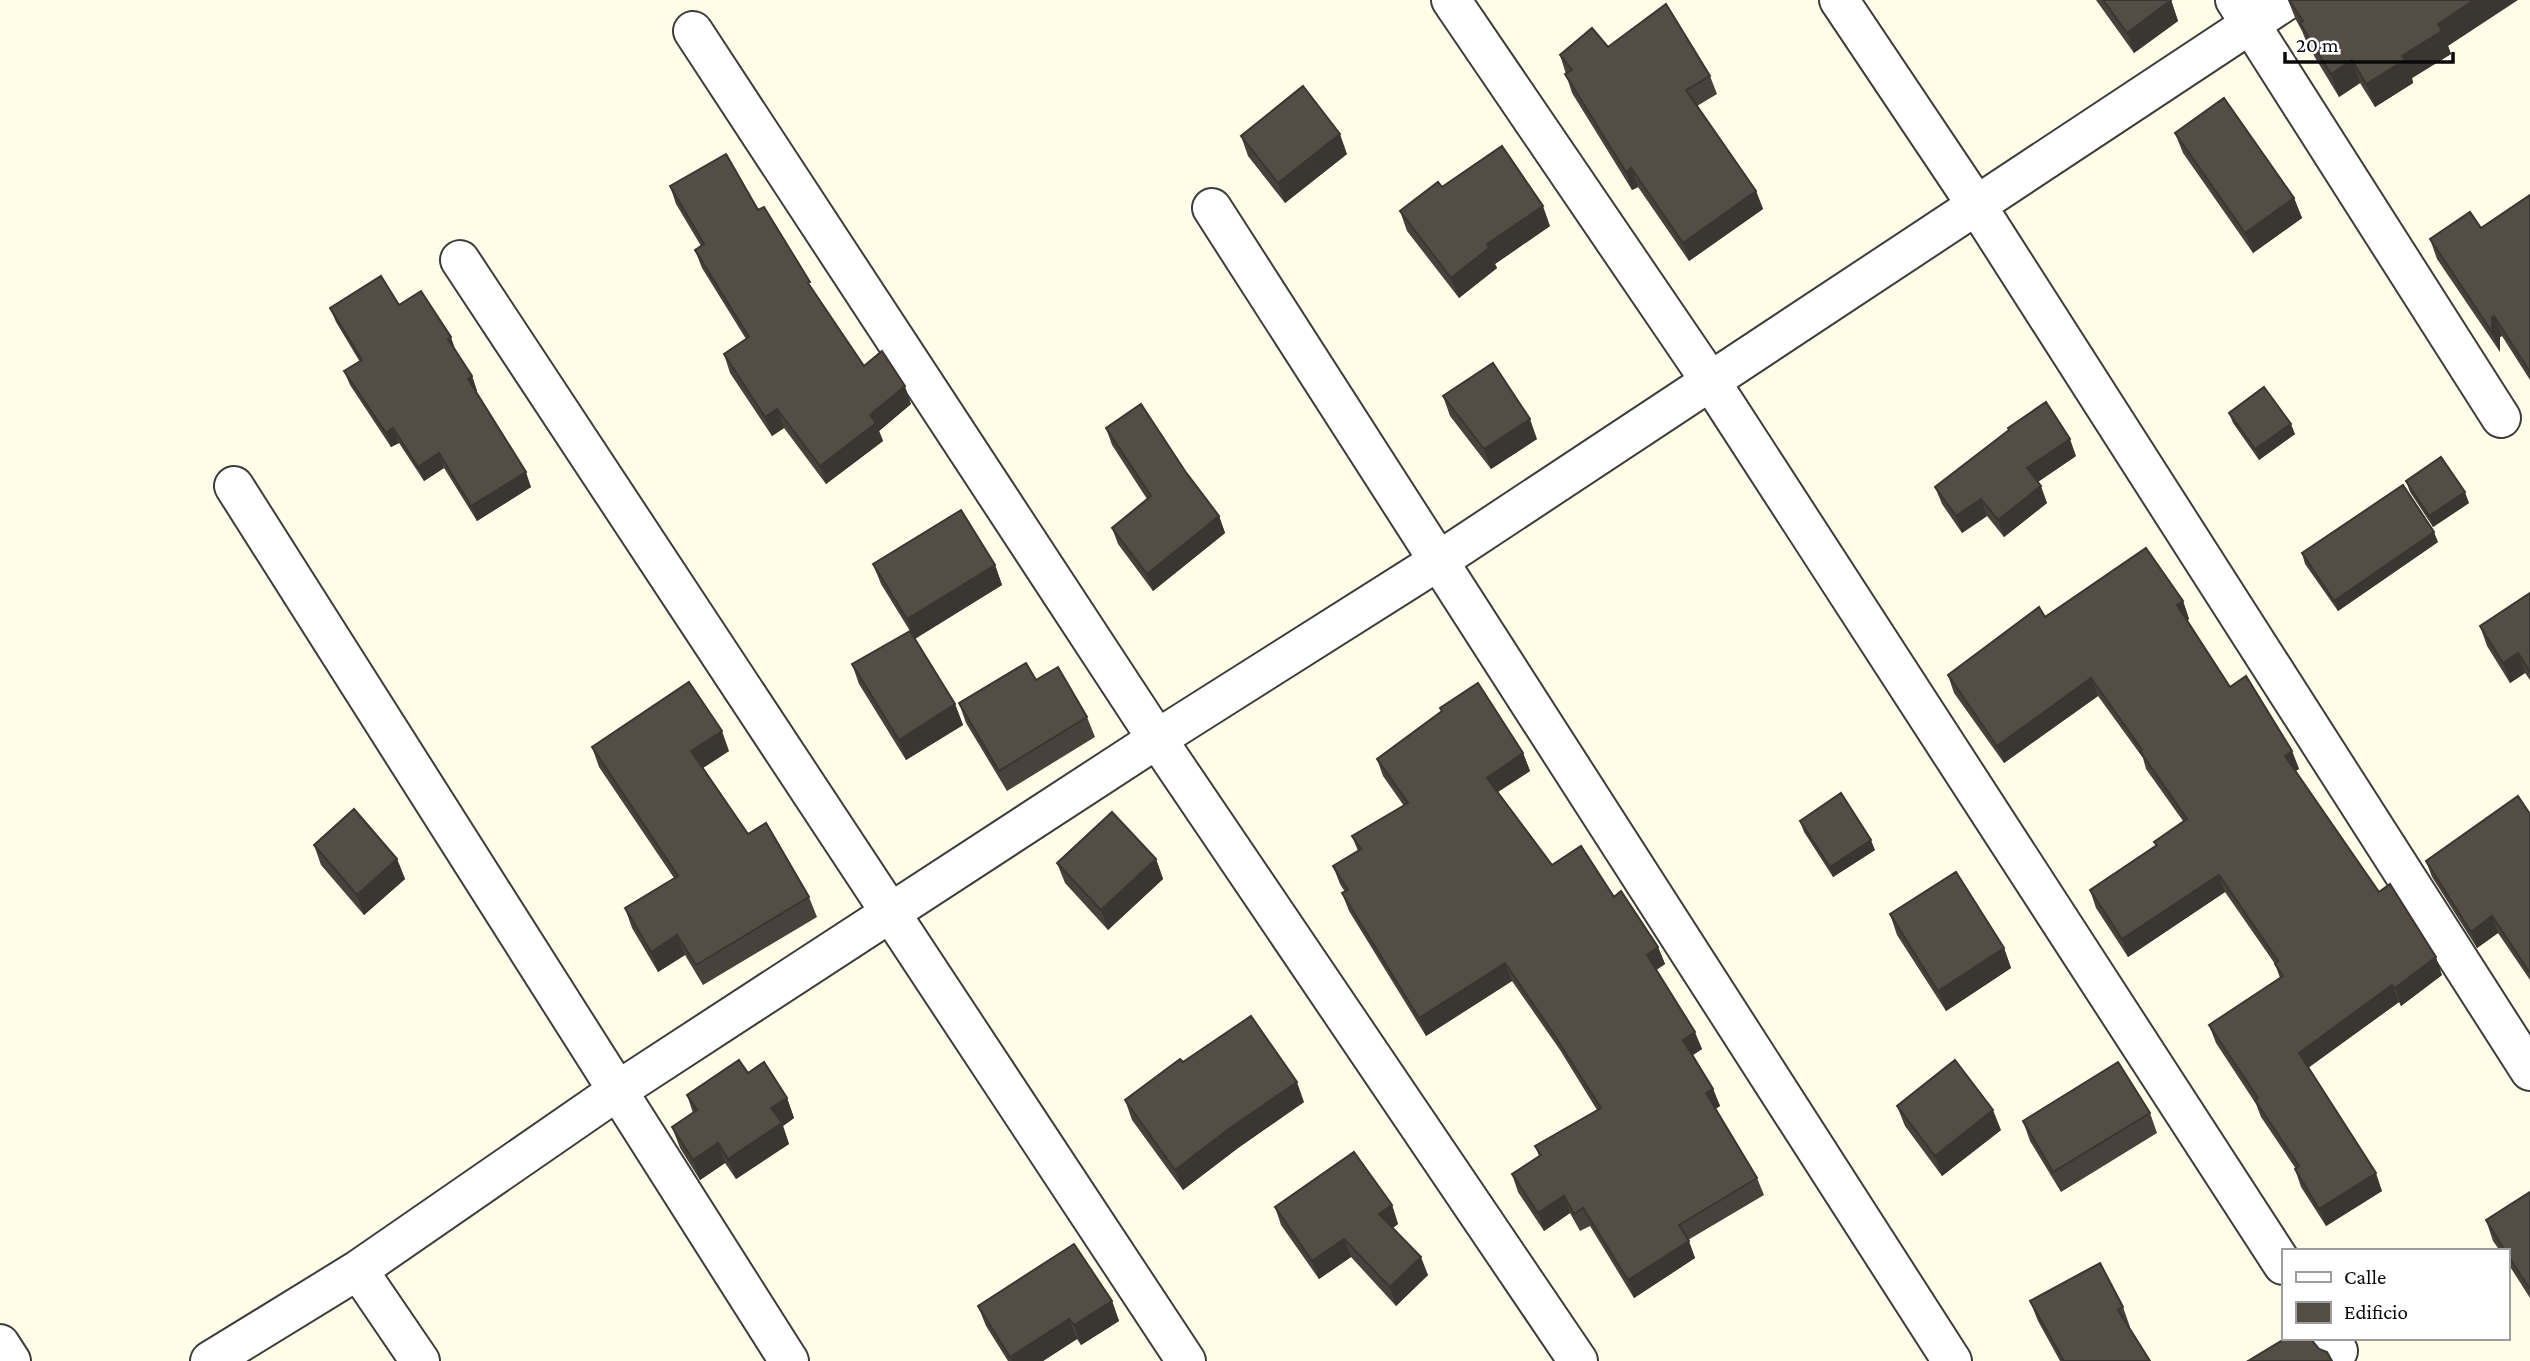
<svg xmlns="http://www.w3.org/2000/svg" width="2530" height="1361" font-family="'Crimson Pro',serif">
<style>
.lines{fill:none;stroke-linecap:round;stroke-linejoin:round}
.minor-casing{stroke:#3d3d3d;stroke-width:42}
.minor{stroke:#fff;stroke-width:38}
.wall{fill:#47423c}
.shaded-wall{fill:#3a3631}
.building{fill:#534d46;stroke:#3a3631;stroke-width:2}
</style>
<rect width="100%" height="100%" fill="#fffce8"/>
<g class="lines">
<defs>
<path id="minor" d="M 1451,0 L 1711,382 L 2283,1265
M 1839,0 L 1977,206 L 2530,1071
M 2235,0 L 2501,418
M 693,31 L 1157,739 L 1578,1361
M 1212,208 L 1952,1361
M 460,260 L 1186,1361
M 234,486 L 789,1361
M 358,1270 L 420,1361
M 2331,1338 L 2338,1351
M 0,1344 L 11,1361
M 210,1361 L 358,1270 L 617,1091 L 1157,739 L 1440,560 L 2287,0"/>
</defs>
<use href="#minor" class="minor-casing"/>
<use href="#minor" class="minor"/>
</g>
<path class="wall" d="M 2096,0 L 2171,0 L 2178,21 L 2134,53 Z
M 2288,0 L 2448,46 L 2451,54 L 2412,78 L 2413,83 L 2375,107 L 2360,83 L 2339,97 L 2308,46 L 2302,31 L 2296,20 Z
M 1608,47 L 1710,76 L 1717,94 L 1697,106 L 1756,191 L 1763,209 L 1689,261 L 1638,187 L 1632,190 L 1572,93 L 1560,55 Z
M 2175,133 L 2294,198 L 2302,218 L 2253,253 L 2183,153 Z
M 1241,136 L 1347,154 L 1285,203 L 1248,156 Z
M 670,186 L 758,210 L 864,366 L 911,404 L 879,431 L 883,441 L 826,484 L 784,428 L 772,436 L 730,373 L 724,354 L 746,339 L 702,268 L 695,250 L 701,246 L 676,204 Z
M 1442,187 L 1550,226 L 1495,264 L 1497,268 L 1459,298 L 1407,231 L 1400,211 Z
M 2530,195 L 2530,380 L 2502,336 L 2500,337 L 2500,352 L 2437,259 L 2430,239 L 2481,228 Z
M 399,305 L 456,352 L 472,376 L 477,391 L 476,392 L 531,487 L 477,521 L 444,468 L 424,481 L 399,443 L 391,447 L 350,385 L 344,371 L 360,362 L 336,322 L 330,308 Z
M 1443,396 L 1537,439 L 1491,469 L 1450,416 Z
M 2229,413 L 2295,434 L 2259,460 L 2233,423 Z
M 1106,428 L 1219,516 L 1225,533 L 1153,591 L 1118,544 L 1112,528 L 1147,499 L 1112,445 Z
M 2076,456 L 2038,482 L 2047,503 L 2004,537 L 1987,516 L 1962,533 L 1942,504 L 1935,487 Z
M 2406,481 L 2469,503 L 2433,527 L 2410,492 Z
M 2438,542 L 2338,611 L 2305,564 L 2302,553 Z
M 873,564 L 995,565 L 1002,585 L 915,639 L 955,704 L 963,725 L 906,760 L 859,684 L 852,664 L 910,631 L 881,584 Z
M 2530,594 L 2530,680 L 2525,673 L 2510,683 L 2487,646 L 2480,626 Z
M 2183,601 L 2189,619 L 2187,620 L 2230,687 L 2292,751 L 2299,769 L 2295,771 L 2379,892 L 2442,975 L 2401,1006 L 2399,1002 L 2308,1068 L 2382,1191 L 2326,1226 L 2301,1187 L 2295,1169 L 2296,1169 L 2261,1117 L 2256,1104 L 2216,1043 L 2209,1025 L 2280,978 L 2275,964 L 2225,892 L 2128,957 L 2096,908 L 2090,890 L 2156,845 L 2154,842 L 2183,821 L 2146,769 L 2143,758 L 2098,696 L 2004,763 L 1954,693 L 1948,675 L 2045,617 Z
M 1036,680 L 1087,717 L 1095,737 L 1007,791 L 966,723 L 959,703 Z
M 1440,708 L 1523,753 L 1530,771 L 1498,792 L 1552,865 L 1614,897 L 1658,947 L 1665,964 L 1656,970 L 1702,1049 L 1693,1055 L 1713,1089 L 1720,1106 L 1715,1109 L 1757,1178 L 1764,1195 L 1688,1240 L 1695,1258 L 1634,1298 L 1590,1226 L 1580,1231 L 1570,1213 L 1544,1231 L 1518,1192 L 1512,1174 L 1539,1156 L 1535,1146 L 1597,1110 L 1560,1050 L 1512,981 L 1426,1036 L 1349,911 L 1342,893 L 1345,892 L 1340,884 L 1333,866 L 1358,851 L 1352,836 L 1404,806 L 1383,776 L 1377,759 L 1442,712 Z
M 592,747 L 729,751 L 703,768 L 748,834 L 809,897 L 817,917 L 703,985 L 685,955 L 658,972 L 632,928 L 625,908 L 674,878 L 599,767 Z
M 2530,814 L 2530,980 L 2498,933 L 2477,948 L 2432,877 L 2426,861 Z
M 1800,821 L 1875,850 L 1833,877 L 1804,832 Z
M 314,845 L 397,859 L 405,879 L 364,915 L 321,865 Z
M 1156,859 L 1163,879 L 1108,930 L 1065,883 L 1057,863 Z
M 1890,914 L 2004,948 L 2011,968 L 1946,1011 L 1897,935 Z
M 1183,1062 L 1304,1102 L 1238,1148 L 1183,1190 L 1132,1120 L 1125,1100 Z
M 748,1073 L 787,1098 L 794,1118 L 783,1126 L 789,1144 L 736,1179 L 725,1163 L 700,1180 L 680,1148 L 672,1127 L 693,1113 L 687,1095 Z
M 1897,1106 L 2001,1130 L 1942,1176 L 1905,1126 Z
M 2150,1113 L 2157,1133 L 2061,1192 L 2030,1141 L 2023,1121 Z
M 2530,1192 L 2530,1298 L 2507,1262 L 2507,1251 L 2500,1251 L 2493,1241 L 2486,1220 Z
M 1392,1205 L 1398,1224 L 1393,1228 L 1428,1275 L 1396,1306 L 1351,1257 L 1319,1279 L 1281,1225 L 1275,1207 Z
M 1112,1301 L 1119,1321 L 1081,1345 L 1077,1339 L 1043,1361 L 1008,1361 L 986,1326 L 978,1306 Z
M 2030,1301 L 2123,1307 L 2130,1327 L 2129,1328 L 2150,1361 L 2060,1361 L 2038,1321 Z"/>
<path class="shaded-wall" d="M 2171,0 L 2178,21 L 2134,53 L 2127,33 Z
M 2474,0 L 2518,0 L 2448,46 L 2451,54 L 2412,78 L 2413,83 L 2375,107 L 2366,84 L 2402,56 L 2438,24 Z
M 2352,60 L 2360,83 L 2339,97 L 2331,74 Z
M 1340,134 L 1347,154 L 1285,203 L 1278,183 Z
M 1631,168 L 1638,187 L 1632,190 L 1626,172 Z
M 1756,191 L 1763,209 L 1689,261 L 1683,243 Z
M 2294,198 L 2302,218 L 2253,253 L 2245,233 Z
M 1543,206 L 1550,226 L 1495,264 L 1497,268 L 1459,298 L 1451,278 L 1487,244 Z
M 2494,316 L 2502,336 L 2500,337 L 2500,352 L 2492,332 L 2492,317 Z
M 451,337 L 456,352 L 448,339 Z
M 472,376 L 477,391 L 473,394 L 468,379 Z
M 905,386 L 911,404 L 879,431 L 883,441 L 826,484 L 820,466 L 870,415 Z
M 777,409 L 784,428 L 772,436 L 765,417 Z
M 1530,419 L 1537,439 L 1491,469 L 1484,449 Z
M 2291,424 L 2295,434 L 2259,460 L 2255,449 Z
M 393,428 L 399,443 L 391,447 L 386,433 Z
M 2070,439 L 2076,456 L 2033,485 L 2027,468 Z
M 439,453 L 444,468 L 424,481 L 418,467 Z
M 526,472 L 531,487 L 477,521 L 471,506 Z
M 2041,486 L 2047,503 L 2004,537 L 1998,520 Z
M 2465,492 L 2469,503 L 2433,527 L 2429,516 Z
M 1981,499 L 1987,516 L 1962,533 L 1956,516 Z
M 1219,516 L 1225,533 L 1153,591 L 1147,574 Z
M 2434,532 L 2438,542 L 2338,611 L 2334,601 Z
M 995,565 L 1002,585 L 914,639 L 907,619 Z
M 2183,601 L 2189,619 L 2184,623 L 2177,605 Z
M 2518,653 L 2525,673 L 2510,683 L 2503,663 Z
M 2091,678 L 2098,696 L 2004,763 L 1997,746 Z
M 955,704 L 963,725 L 906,760 L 899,740 Z
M 722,731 L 729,751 L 698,771 L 691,751 Z
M 2292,751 L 2299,769 L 2291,774 L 2285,756 Z
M 1523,753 L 1530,771 L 1493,795 L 1487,778 Z
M 1871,840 L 1875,850 L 1833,877 L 1830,867 Z
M 397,859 L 405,879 L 364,915 L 357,895 Z
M 1156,859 L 1163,879 L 1108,930 L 1101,910 Z
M 2219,875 L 2225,892 L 2128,957 L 2122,939 Z
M 2492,916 L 2498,933 L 2477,948 L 2471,932 Z
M 677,935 L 685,955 L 658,972 L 651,952 Z
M 1658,947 L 1665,964 L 1653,972 L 1647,955 Z
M 2004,948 L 2011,968 L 1946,1011 L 1938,991 Z
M 2436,957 L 2442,975 L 2401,1006 L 2395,988 Z
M 1505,963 L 1512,981 L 1426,1036 L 1419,1018 Z
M 2392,985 L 2399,1002 L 2305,1070 L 2299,1053 Z
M 1695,1032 L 1702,1049 L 1690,1057 L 1683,1040 Z
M 1297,1082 L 1304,1102 L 1238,1148 L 1183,1190 L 1175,1170 L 1230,1128 Z
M 1713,1089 L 1720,1106 L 1712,1111 L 1706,1093 Z
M 787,1098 L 794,1118 L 783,1126 L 789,1144 L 736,1179 L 728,1159 L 771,1108 Z
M 1993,1110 L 2001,1130 L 1942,1176 L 1935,1156 Z
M 718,1143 L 725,1163 L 700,1180 L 693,1160 Z
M 2376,1173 L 2382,1191 L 2326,1226 L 2319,1209 Z
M 1564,1196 L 1570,1213 L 1544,1231 L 1538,1213 Z
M 1392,1205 L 1398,1224 L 1386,1232 L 1379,1214 Z
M 1344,1239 L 1351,1257 L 1319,1279 L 1312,1261 Z
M 1689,1241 L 1695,1258 L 1634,1298 L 1628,1280 Z
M 1421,1257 L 1428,1275 L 1396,1306 L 1390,1287 Z
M 1112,1301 L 1119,1321 L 1081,1345 L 1074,1325 Z
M 1069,1319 L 1077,1339 L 1043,1361 L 1012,1361 L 1010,1357 Z"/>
<path class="building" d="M 2103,0 L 2171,0 L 2127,33 Z
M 2289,0 L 2474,0 L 2438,24 L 2442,31 L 2402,56 L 2405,60 L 2366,84 L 2352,60 L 2331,74 L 2300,23 L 2303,21 Z
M 1666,4 L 1710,76 L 1686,90 L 1756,191 L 1683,243 L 1631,168 L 1626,172 L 1565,74 L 1572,70 L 1560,55 L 1592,28 L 1608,47 Z
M 1303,86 L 1340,134 L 1278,183 L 1241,136 Z
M 2224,98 L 2294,198 L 2245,233 L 2175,133 Z
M 1502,146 L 1543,206 L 1487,244 L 1489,248 L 1451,278 L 1400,211 L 1438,182 L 1442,187 Z
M 726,154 L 758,210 L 764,207 L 810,282 L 808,283 L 864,366 L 882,351 L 905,386 L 870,415 L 876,423 L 820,466 L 777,409 L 765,417 L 724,354 L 749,337 L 695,250 L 704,244 L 670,186 Z
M 2530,195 L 2530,372 L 2494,316 L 2492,317 L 2492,332 L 2430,239 L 2470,212 L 2481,228 Z
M 381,276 L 399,305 L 421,291 L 451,337 L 448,339 L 472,376 L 468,379 L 526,472 L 471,506 L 439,453 L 418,467 L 393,428 L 386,433 L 344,371 L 362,360 L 330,308 Z
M 1493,363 L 1530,419 L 1484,449 L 1443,396 Z
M 2264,387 L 2291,424 L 2255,449 L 2229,413 Z
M 2046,402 L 2070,439 L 2027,468 L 2041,486 L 1998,520 L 1981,499 L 1956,516 L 1935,487 L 2009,430 L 2008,428 Z
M 1141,404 L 1185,471 L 1219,516 L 1147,574 L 1112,528 L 1151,496 L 1106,428 Z
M 2441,457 L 2465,492 L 2429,516 L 2406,481 Z
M 2403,485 L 2434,532 L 2334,601 L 2302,553 Z
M 961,510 L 995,565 L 907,619 L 873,564 Z
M 2146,548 L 2183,601 L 2177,605 L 2230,687 L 2246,676 L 2292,751 L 2285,756 L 2379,892 L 2390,884 L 2436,957 L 2395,988 L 2392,985 L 2299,1053 L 2376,1173 L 2319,1209 L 2295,1169 L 2299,1166 L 2255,1100 L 2258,1098 L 2209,1025 L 2283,976 L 2275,964 L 2278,961 L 2219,875 L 2122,939 L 2090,890 L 2157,845 L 2154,842 L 2187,819 L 2140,751 L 2142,750 L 2091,678 L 1997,746 L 1948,675 L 2039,607 L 2045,617 Z
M 2530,593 L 2530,672 L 2518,653 L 2503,663 L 2480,626 Z
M 910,631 L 955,704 L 899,740 L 852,664 Z
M 1026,663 L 1036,680 L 1058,667 L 1087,717 L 999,771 L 959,703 Z
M 689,682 L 722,731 L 691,751 L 748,834 L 766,823 L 809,897 L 696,965 L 677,935 L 651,952 L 625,908 L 678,876 L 592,747 Z
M 1478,683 L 1523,753 L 1487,778 L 1552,865 L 1581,846 L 1614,897 L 1621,891 L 1658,947 L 1647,955 L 1695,1032 L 1683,1040 L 1713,1089 L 1706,1093 L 1757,1178 L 1679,1225 L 1689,1241 L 1628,1280 L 1583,1208 L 1574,1214 L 1564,1196 L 1538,1213 L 1512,1174 L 1541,1155 L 1535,1146 L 1601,1108 L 1553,1033 L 1505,963 L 1419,1018 L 1342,893 L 1348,890 L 1333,866 L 1361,849 L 1352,836 L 1408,803 L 1377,759 L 1442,711 L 1440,708 Z
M 1841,793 L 1871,840 L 1830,867 L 1800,821 Z
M 2518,796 L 2530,814 L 2530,973 L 2492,916 L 2471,932 L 2426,861 Z
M 354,809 L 397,859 L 357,895 L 314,845 Z
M 1112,812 L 1156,859 L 1101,910 L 1057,863 Z
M 1956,872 L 2004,948 L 1938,991 L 1890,914 Z
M 1251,1016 L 1297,1082 L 1230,1128 L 1175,1170 L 1125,1100 L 1180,1059 L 1183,1062 Z
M 739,1060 L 748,1073 L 764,1062 L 787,1098 L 771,1108 L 782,1123 L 728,1159 L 718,1143 L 693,1160 L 672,1127 L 697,1110 L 687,1095 Z
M 1955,1060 L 1993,1110 L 1935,1156 L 1897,1106 Z
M 2118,1062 L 2150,1113 L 2053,1172 L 2023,1121 Z
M 1354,1152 L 1392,1205 L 1379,1214 L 1421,1257 L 1390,1287 L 1344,1239 L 1312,1261 L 1275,1207 Z
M 2530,1192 L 2530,1287 L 2529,1288 L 2507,1254 L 2507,1251 L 2505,1251 L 2486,1220 Z
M 1074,1244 L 1112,1301 L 1074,1325 L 1069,1319 L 1010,1357 L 978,1306 Z
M 2100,1263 L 2123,1307 L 2118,1310 L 2150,1361 L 2064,1361 L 2030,1301 Z
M 2286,1338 L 2310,1338 L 2319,1349 L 2327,1352 L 2332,1361 L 2248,1361 Z"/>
<rect x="2282" y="1249" width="228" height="91" fill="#ffffff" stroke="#9d9d9d" stroke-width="2"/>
<rect x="2296" y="1272" width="35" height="10" fill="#ffffff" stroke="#9d9d9d" stroke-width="2"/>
<text x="2344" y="1284" font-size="21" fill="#0a0a0a">Calle</text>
<rect x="2296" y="1302" width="35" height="21" fill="#534d46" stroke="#9d9d9d" stroke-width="2"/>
<text x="2344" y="1319" font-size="21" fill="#0a0a0a">Edificio</text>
<path d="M2285 52v10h168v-10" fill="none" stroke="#0a0a0a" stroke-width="3.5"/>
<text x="2296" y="52" font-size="21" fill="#0a0a0a" stroke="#ffffff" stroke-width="5" paint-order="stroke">20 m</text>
</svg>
